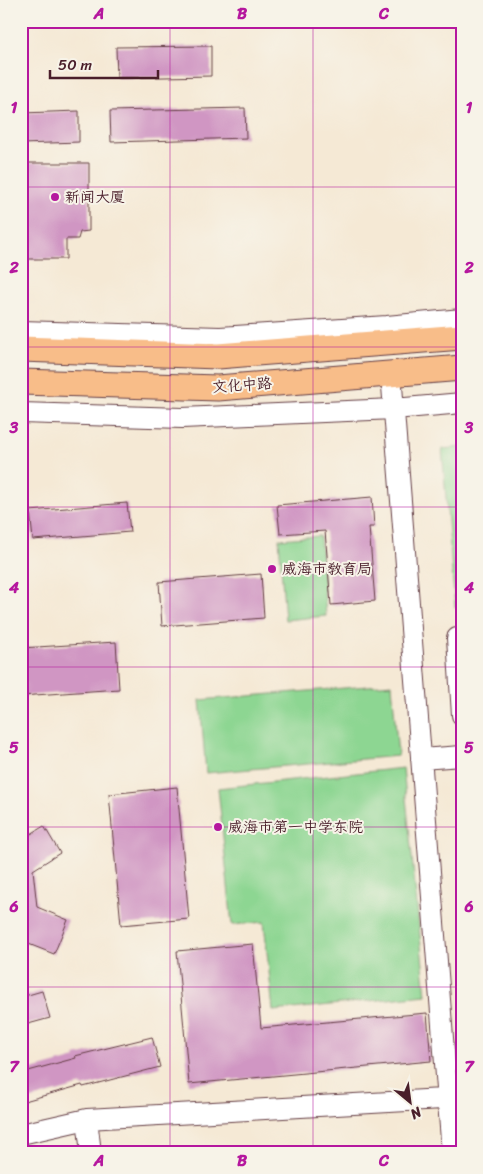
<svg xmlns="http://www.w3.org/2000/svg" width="483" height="1174" font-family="Sriracha,'LXGW WenKai TC',sans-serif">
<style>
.green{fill:#8dd692;stroke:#6c7a5e}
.building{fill:#d096c3}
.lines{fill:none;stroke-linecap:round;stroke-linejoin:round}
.minor-casing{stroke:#643d44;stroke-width:22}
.major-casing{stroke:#643d44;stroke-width:27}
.minor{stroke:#fff;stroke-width:20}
.major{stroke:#f8bd89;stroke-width:25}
.grid{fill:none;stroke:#b5179e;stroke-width:1;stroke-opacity:0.55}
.poi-dot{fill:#b5179e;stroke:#f7f3e8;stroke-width:2}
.labels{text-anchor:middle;stroke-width:4;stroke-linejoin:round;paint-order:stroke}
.poi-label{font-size:15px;fill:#4a1f2b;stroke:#f7f3e8;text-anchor:start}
.street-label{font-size:15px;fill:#4a1f2b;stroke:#f7f3e8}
.neatline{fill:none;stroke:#b5179e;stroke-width:2}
.grid-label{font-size:16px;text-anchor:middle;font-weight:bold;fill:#b5179e}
</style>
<rect width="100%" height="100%" fill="#f7f3e8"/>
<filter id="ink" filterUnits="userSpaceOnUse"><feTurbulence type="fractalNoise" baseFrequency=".02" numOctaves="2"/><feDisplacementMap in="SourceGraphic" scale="10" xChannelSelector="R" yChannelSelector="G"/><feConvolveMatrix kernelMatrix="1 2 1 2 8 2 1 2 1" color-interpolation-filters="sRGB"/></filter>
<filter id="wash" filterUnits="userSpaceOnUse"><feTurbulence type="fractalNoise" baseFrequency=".0096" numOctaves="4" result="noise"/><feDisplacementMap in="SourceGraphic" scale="20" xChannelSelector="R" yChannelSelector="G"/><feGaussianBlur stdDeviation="1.12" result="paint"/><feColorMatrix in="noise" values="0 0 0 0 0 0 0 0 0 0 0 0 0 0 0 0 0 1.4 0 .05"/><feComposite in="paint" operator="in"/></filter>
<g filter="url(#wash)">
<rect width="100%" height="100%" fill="#f5e9d5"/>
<path class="green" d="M 462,447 L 462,606 L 455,607 L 442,449 Z
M 320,536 L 326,616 L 285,620 L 279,539 Z
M 392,684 L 398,756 L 206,773 L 200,700 Z
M 403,768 L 426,995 L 273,1011 L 264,922 L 232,925 L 218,788 Z"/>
<g id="blocks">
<path class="building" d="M 211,46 L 211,76 L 117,78 L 116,47 Z
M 245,108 L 246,138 L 111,142 L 110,111 Z
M 79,111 L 79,142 L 21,144 L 21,113 Z
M 21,163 L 89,163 L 89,231 L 80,232 L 78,239 L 66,239 L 66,259 L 24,259 L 25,240 L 21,240 Z
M 372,497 L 374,527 L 369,527 L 375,601 L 331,605 L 325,531 L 280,534 L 277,505 Z
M 127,503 L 130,532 L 33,540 L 30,511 Z
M 261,574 L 264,618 L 162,626 L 159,582 Z
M 116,642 L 119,689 L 21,696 L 21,648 Z
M 177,787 L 189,919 L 121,925 L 109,794 Z
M 44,826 L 60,853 L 33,870 L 37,907 L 68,920 L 54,954 L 21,941 L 21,840 Z
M 253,944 L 261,1028 L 427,1013 L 431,1061 L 189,1084 L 177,951 Z
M 42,991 L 50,1018 L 21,1026 L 21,997 Z
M 152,1037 L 160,1067 L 83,1087 L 82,1085 L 21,1102 L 21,1073 L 76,1058 L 75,1056 Z"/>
</g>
</g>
<g filter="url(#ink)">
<use href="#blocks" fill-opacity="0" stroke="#643d44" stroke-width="1"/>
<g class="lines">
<defs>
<path id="minor" d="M 21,331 L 220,337 L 387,326 L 462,319
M 391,373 L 452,1153
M 21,413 L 182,418 L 394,409 L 462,403
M 462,638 L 457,638 L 462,715
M 421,759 L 462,756
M 87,1119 L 91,1153
M 21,1134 L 87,1119 L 460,1098"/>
<path id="major" d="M 21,349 L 218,356 L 462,337
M 21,382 L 218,388 L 462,368"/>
</defs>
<use href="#minor" class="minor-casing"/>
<use href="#major" class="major-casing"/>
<use href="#minor" class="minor"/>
<use href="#major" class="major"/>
</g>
</g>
<path class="grid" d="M 170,21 L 170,1153M 313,21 L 313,1153M 21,187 L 462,187M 21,347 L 462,347M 21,507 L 462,507M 21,667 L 462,667M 21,827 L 462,827M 21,987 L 462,987"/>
<g class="poi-dot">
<circle cx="55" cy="197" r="5"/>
<circle cx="272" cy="569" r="5"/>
<circle cx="218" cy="827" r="5"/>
</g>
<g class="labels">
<g class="poi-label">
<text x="65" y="202">新闻大厦</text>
<text x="282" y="574">威海市教育局</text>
<text x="228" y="832">威海市第一中学东院</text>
</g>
<g class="street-label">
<text transform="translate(242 385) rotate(-4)" y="5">文化中路</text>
</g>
</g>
<rect width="483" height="1174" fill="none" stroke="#f7f3e8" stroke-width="55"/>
<g transform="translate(410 1102) rotate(151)" stroke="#f7f3e8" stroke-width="4" paint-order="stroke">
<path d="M0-4L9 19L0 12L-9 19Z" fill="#4a1f2b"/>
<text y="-8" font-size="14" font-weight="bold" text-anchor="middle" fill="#4a1f2b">N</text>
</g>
<path d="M50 70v8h108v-8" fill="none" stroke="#4a1f2b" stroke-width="2.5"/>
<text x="58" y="70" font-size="15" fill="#4a1f2b" stroke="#f7f3e8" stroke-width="4" paint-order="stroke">50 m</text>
<rect x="28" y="28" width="428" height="1118" class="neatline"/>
<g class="grid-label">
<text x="99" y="19">A</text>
<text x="242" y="19">B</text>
<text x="384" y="19">C</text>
<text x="14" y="113">1</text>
<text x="469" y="113">1</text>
<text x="14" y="273">2</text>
<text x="469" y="273">2</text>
<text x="14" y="433">3</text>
<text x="469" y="433">3</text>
<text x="14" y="593">4</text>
<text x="469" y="593">4</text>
<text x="14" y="753">5</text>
<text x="469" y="753">5</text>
<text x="14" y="912">6</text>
<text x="469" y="912">6</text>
<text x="14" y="1072">7</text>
<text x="469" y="1072">7</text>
<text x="99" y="1166">A</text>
<text x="242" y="1166">B</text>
<text x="384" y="1166">C</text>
</g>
</svg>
